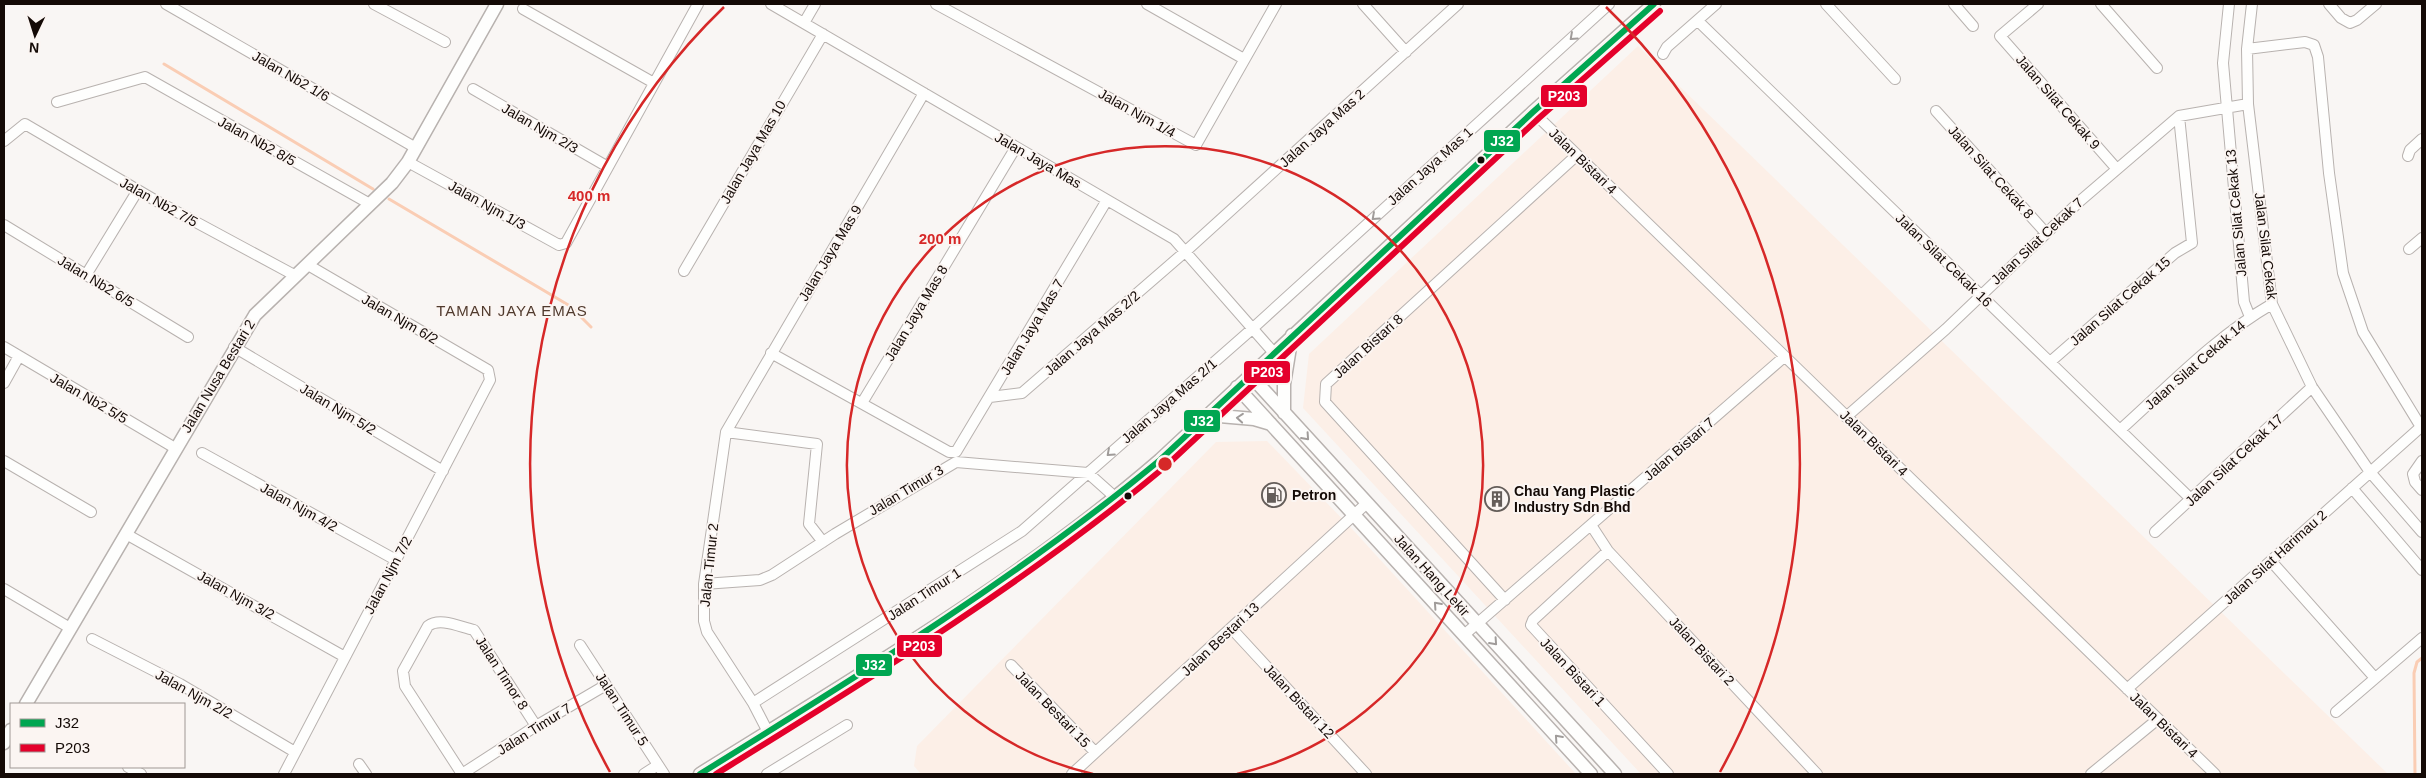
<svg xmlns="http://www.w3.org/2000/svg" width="2426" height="778" font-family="Arial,sans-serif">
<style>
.built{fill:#fcefe7}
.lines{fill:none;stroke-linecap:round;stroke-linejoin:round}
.stream{stroke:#facdb4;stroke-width:3}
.minor-casing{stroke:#b8b2af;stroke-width:12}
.tertiary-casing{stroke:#b8b2af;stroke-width:15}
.minor{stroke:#fefefd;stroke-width:10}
.tertiary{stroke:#fefefd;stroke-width:12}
.bus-1-casing{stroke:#fbf5f2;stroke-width:10}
.bus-2-casing{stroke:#fbf5f2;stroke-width:10}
.bus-1{stroke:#00a651;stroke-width:6}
.bus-2{stroke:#e4002b;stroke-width:6}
.oneway{stroke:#a09c9a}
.ring{fill:none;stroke:#d62828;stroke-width:2.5}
.bus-dot{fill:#140a06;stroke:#fbf5f2;stroke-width:2}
.labels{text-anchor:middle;stroke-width:4;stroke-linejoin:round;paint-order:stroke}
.street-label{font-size:14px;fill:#140a06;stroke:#fbf5f2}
.poi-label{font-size:14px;font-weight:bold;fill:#140a06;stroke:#fbf5f2;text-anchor:start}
.neighbourhood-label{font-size:15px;letter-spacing:1px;fill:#503a2d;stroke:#fbf5f2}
.centre{fill:#d62828;stroke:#fbf5f2;stroke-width:2.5}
.ring-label{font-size:15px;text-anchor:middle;font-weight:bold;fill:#d62828;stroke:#fbf5f2;stroke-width:4;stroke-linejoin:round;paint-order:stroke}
.line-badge{stroke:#fbf5f2;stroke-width:2}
.badge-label{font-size:14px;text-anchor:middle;font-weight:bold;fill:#fff}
</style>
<rect width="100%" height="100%" fill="#f9f6f4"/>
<path class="built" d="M 1638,46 L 2388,774 L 1641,774 L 1303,408 L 1309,354 Z
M 1267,441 L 1354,531 L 1576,774 L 921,774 L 914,766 L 917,746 L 1216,442 Z"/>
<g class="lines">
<path class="stream" d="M 164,64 L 373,189
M 389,199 L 570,306 L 591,327
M 2415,774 L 2414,673 L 2417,662 L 2422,658"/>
<defs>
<path id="minor" d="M 166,4 L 416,148
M 374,4 L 445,42
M 771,4 L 1174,239 L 1274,353
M 936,4 L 1196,145 L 1276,4
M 1147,4 L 1244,59
M 1363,4 L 1406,52
M 1826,4 L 1895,79
M 1954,4 L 1973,26
M 2038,4 L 2000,36 L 2116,168
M 2101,4 L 2157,68
M 2229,4 L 2223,63 L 2244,302 L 2250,317
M 2252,4 L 2247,49 L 2248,104 L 2272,304 L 2312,387 L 2370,472 L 2422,532
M 2329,4 L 2341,18 L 2350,23 L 2357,20 L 2376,4
M 523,9 L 654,83
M 1698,21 L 2191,499
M 804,23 L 815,4
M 2247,49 L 2305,42 L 2314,45 L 2318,57 L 2329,173 L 2343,273 L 2363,332 L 2421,427
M 1663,54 L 1667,47 L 1716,4
M 473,89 L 608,167
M 57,102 L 145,77 L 370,204
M 1936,111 L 2045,232
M 1533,112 L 2215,774
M 4,141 L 25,124 L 153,199 L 296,276
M 2408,156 L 2410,150 L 2422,139
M 408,162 L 559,245 L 566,243 L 698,4
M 4,225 L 188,337
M 2409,249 L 2422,238
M 684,271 L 823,34
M 86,275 L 138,190
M 4,347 L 175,448
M 234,347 L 443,471
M 771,353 L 949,452 L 956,452 L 1107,200
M 2050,362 L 2175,253 L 2192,243 L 2179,116
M 4,383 L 19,356
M 990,397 L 1022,393 L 1186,251 L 1458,4
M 862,403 L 1016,147
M 1846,417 L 1946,329 L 2080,201 L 2179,116 L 2248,104
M 2120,430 C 2169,386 2215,337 2272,304
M 726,432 L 817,444 L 809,524 L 823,542
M 202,453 L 396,560
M 4,461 L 91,512
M 2422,461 L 2413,474 L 2415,482 L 2422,490
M 2352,488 L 2422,570
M 1591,525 L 1608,551 L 1817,774
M 2155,532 L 2312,387
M 126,534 L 345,657
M 1608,551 L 1533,620 L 1531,625 L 1668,774
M 2271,561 L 2375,678
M 704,584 L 760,580 L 772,575 L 835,534 L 956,462 L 1088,473 L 1116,498
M 4,589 L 70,628
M 1505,600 L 1325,402 L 1326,384 L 1577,155
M 1232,629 L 1366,774
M 1464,635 L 1784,357
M 92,639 L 180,684 L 295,752
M 580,645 L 664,774
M 1011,665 L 1095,752
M 2127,689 L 2422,426
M 753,703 L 1022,531 L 1252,329 L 1609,4
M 2336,712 L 2422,638
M 768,732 L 753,703 L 707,632 L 704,621 L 704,584 L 726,432 L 924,93
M 359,764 L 366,774
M 128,767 L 141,774
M 284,774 L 490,380 L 488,370 L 308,265
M 462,774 L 405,686 L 403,671 L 428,626 C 440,617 460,627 474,630 L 536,726
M 462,774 L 536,726 L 606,685
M 644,774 L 658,765
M 767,774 L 847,725
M 1072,774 L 1367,503
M 2091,774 L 2158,719"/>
<path id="tertiary" d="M 1250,375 L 1615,774
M 1237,387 L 1591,774
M 1284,413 L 1284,384 L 1292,335
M 1208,415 L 1254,419 L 1271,424
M 26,704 L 255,315 L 392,183 L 408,162 L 497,4
M 4,743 L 11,730
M 700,774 C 857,676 1020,581 1160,460 L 1533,112 L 1654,4"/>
</defs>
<use href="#minor" class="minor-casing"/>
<use href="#tertiary" class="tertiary-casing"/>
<use href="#minor" class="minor"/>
<use href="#tertiary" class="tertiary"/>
<defs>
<path id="bus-1" d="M 700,774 C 858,676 1016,579 1160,460 L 1533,112 L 1654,4"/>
<path id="bus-2" d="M 716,774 C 871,678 1026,583 1166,466 L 1539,118 L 1660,11"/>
</defs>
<use href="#bus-1" class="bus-1-casing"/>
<use href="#bus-2" class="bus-2-casing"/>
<use href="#bus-1" class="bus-1"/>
<use href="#bus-2" class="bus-2"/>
</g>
<defs><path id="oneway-chevron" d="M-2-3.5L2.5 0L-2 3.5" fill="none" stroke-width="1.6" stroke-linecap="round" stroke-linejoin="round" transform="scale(1.25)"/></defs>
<g class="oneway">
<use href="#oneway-chevron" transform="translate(1573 37) rotate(138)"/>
<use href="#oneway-chevron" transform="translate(1375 217) rotate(138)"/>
<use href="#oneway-chevron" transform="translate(1240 418) rotate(-175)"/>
<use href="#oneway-chevron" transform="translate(1306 437) rotate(48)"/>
<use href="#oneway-chevron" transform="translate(1110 453) rotate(138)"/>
<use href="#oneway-chevron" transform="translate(1437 605) rotate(-132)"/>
<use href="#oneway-chevron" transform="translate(1494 642) rotate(48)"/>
<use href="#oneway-chevron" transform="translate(1558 738) rotate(-132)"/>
</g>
<g class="ring">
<path d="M1093 774A318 318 0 1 1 1237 774"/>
<path d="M610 772A635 635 0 0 1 724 7M1606 7A635 635 0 0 1 1720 772"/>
</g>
<defs>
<symbol id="fuel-ring" viewBox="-11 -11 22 22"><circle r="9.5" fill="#fbf5f2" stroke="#645d59" stroke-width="1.5"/><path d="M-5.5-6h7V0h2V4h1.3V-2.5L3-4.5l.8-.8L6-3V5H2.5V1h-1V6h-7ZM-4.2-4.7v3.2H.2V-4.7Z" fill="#645d59"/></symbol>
<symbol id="building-ring" viewBox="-11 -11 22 22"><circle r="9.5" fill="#fbf5f2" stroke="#645d59" stroke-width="1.5"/><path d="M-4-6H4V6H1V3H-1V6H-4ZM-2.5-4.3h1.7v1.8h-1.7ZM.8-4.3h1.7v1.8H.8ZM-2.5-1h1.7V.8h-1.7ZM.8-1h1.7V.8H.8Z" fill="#645d59"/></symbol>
</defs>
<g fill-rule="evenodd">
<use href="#fuel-ring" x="1260" y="481" width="28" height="28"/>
<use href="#building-ring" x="1483" y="485" width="28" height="28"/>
</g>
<g class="bus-dot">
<circle cx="1481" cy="160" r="4.5"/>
<circle cx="1128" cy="496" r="4.5"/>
</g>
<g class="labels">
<g class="street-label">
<text transform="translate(291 76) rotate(30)" y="5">Jalan Nb2 1/6</text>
<text transform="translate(2058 102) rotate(49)" y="5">Jalan Silat Cekak 9</text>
<text transform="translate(1137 113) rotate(29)" y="5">Jalan Njm 1/4</text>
<text transform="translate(540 128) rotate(30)" y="5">Jalan Njm 2/3</text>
<text transform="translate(1322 128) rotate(-42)" y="5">Jalan Jaya Mas 2</text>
<text transform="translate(257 141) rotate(29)" y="5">Jalan Nb2 8/5</text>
<text transform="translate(753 152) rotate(-60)" y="5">Jalan Jaya Mas 10</text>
<text transform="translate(1038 160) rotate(30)" y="5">Jalan Jaya Mas</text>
<text transform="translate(1583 161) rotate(44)" y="5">Jalan Bistari 4</text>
<text transform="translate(1430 166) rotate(-42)" y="5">Jalan Jaya Mas 1</text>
<text transform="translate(1991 172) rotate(48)" y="5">Jalan Silat Cekak 8</text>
<text transform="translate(159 202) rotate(29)" y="5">Jalan Nb2 7/5</text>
<text transform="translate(487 205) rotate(29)" y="5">Jalan Njm 1/3</text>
<text transform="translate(2236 213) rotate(-95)" y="5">Jalan Silat Cekak 13</text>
<text transform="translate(2037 241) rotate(-43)" y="5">Jalan Silat Cekak 7</text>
<text transform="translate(2266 246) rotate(83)" y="5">Jalan Silat Cekak</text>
<text transform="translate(830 253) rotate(-59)" y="5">Jalan Jaya Mas 9</text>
<text transform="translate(1944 260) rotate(44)" y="5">Jalan Silat Cekak 16</text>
<text transform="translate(96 281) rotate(31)" y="5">Jalan Nb2 6/5</text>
<text transform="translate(2120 301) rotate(-41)" y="5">Jalan Silat Cekak 15</text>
<text transform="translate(916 313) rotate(-59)" y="5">Jalan Jaya Mas 8</text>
<text transform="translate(400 319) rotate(30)" y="5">Jalan Njm 6/2</text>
<text transform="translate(1032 327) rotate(-59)" y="5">Jalan Jaya Mas 7</text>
<text transform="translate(1092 333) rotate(-41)" y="5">Jalan Jaya Mas 2/2</text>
<text transform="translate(1368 346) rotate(-42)" y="5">Jalan Bistari 8</text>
<text transform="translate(2195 365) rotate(-41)" y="5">Jalan Silat Cekak 14</text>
<text transform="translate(218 376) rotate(-59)" y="5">Jalan Nusa Bestari 2</text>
<text transform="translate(89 398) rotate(30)" y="5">Jalan Nb2 5/5</text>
<text transform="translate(1169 401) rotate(-41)" y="5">Jalan Jaya Mas 2/1</text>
<text transform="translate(338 409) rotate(31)" y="5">Jalan Njm 5/2</text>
<text transform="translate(1874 443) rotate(44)" y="5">Jalan Bistari 4</text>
<text transform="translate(1679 449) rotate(-41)" y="5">Jalan Bistari 7</text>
<text transform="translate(2234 460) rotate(-43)" y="5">Jalan Silat Cekak 17</text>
<text transform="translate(906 490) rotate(-31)" y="5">Jalan Timur 3</text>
<text transform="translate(299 507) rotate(29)" y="5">Jalan Njm 4/2</text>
<text transform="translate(2275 557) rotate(-42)" y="5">Jalan Silat Harimau 2</text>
<text transform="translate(709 565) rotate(-84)" y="5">Jalan Timur 2</text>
<text transform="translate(388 575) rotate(-62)" y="5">Jalan Njm 7/2</text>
<text transform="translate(1432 575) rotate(48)" y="5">Jalan Hang Lekir</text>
<text transform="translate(924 594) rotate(-33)" y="5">Jalan Timur 1</text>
<text transform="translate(236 595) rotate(29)" y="5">Jalan Njm 3/2</text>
<text transform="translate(1220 639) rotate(-43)" y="5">Jalan Bestari 13</text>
<text transform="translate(1702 651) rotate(47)" y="5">Jalan Bistari 2</text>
<text transform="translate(1573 672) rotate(47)" y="5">Jalan Bistari 1</text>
<text transform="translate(502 673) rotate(57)" y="5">Jalan Timor 8</text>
<text transform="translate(194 694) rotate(29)" y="5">Jalan Njm 2/2</text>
<text transform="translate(1299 701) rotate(47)" y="5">Jalan Bistari 12</text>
<text transform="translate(622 709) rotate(57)" y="5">Jalan Timur 5</text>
<text transform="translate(1053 709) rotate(46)" y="5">Jalan Bestari 15</text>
<text transform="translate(2164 725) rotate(44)" y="5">Jalan Bistari 4</text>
<text transform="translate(534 729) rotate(-32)" y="5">Jalan Timur 7</text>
</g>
<g class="poi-label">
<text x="1514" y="496">Chau Yang Plastic<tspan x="1514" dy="16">Industry Sdn Bhd</tspan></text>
<text x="1292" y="500">Petron</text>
</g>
<g class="neighbourhood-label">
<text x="512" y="316">TAMAN JAYA EMAS</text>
</g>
</g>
<circle cx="1165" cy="464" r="8" class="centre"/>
<g class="ring-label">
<text x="589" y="201">400 m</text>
<text x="940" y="244">200 m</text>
</g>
<g class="line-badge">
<rect x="1540" y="84" width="48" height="24" rx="5" fill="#e4002b"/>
<rect x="1483" y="129" width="38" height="24" rx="5" fill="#00a651"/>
<rect x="1243" y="360" width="48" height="24" rx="5" fill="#e4002b"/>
<rect x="1183" y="409" width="38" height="24" rx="5" fill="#00a651"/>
<rect x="896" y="634" width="47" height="24" rx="5" fill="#e4002b"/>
<rect x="855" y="653" width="38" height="24" rx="5" fill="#00a651"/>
</g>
<g class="badge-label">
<text x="1564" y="101">P203</text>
<text x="1502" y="146">J32</text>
<text x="1267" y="377">P203</text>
<text x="1202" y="426">J32</text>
<text x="919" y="651">P203</text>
<text x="874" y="670">J32</text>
</g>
<rect width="2426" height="778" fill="none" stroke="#140a06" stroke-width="10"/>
<rect x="10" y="703" width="175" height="65" fill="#fbf5f2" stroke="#9f9794"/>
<rect x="20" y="719" width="25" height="8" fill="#00a651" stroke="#9f9794"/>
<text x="55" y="728" font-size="15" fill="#140a06">J32</text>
<rect x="20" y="744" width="25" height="8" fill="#e4002b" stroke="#9f9794"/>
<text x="55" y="753" font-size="15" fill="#140a06">P203</text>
<g transform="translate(35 35) rotate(184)" stroke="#fbf5f2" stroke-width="4" paint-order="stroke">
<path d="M0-4L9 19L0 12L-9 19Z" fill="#140a06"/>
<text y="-8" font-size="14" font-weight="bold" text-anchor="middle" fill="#140a06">N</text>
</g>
</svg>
